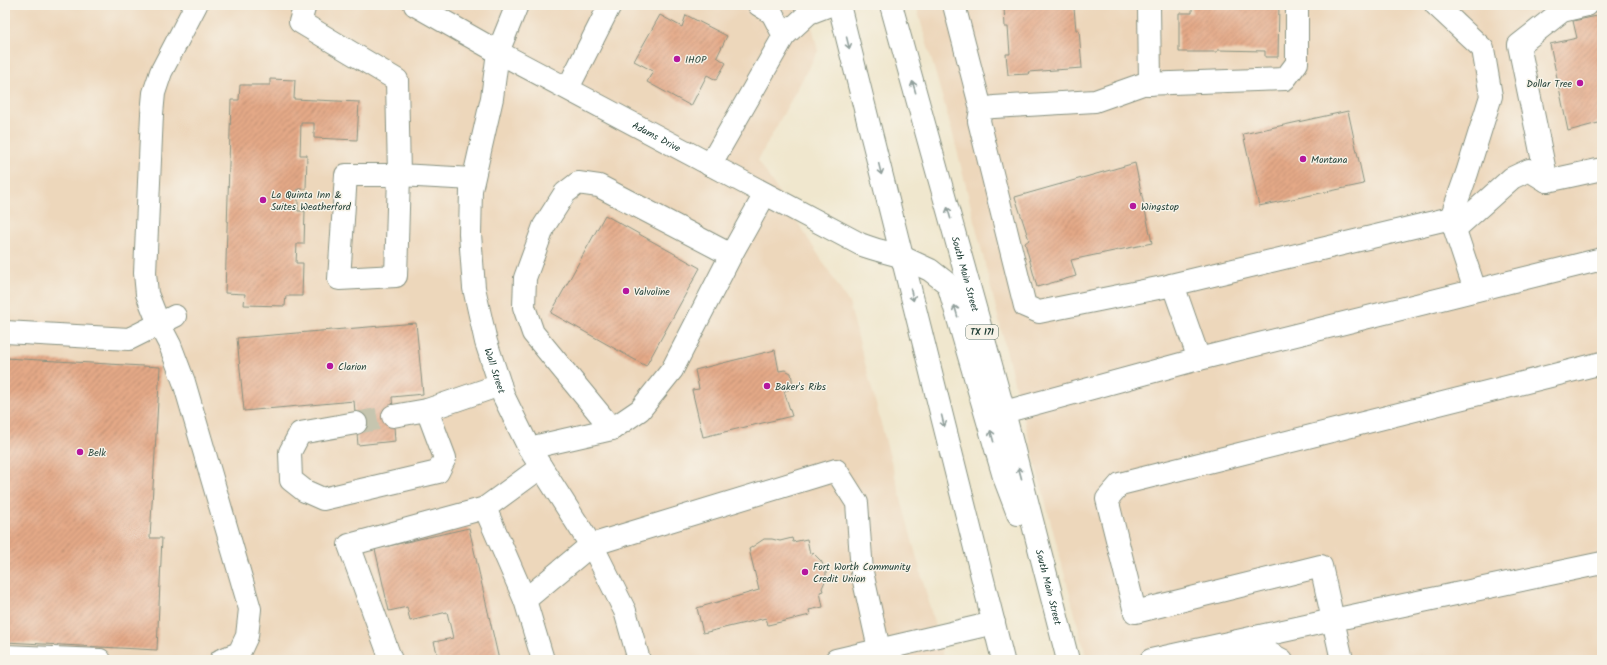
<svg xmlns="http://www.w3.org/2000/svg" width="1607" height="665" font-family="Kalam,sans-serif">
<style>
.built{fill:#edd7bb}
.building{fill:url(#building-hatch)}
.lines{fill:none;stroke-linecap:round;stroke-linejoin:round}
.minor-tunnel{stroke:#c6c5af;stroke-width:22;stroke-dasharray:22 11;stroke-linecap:butt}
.minor-casing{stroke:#889281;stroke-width:24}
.major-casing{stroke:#889281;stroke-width:24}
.minor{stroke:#fff;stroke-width:22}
.major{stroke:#fff;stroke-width:22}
.oneway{stroke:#8f9e9a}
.poi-dot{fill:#b5179e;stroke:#f7f3e8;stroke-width:1.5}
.labels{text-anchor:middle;stroke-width:3;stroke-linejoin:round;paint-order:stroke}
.shield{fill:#f7f3e8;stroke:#60746a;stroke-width:1}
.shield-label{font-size:9px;font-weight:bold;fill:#1f3d34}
.poi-label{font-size:10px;fill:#1f3d34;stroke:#f7f3e8;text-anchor:start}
.street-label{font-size:10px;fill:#1f3d34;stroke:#f7f3e8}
</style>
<defs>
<pattern id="building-hatch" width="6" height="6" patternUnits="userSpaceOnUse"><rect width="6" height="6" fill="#e4a987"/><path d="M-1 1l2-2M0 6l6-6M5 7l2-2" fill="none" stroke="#b88b6f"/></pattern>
</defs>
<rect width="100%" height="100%" fill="#f7f3e8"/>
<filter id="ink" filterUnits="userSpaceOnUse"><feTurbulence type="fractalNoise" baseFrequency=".025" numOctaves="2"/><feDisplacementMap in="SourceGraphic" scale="8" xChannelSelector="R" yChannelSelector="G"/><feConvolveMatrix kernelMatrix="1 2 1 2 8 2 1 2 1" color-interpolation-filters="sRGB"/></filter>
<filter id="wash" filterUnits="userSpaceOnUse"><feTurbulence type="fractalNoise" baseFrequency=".012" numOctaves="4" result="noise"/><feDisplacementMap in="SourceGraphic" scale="16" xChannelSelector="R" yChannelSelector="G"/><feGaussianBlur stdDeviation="0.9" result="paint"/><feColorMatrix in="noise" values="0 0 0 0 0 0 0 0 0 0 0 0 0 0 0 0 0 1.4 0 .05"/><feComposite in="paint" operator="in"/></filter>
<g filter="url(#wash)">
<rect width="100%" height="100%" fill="#f0e7ce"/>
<path class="built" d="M 5,5 L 807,5 L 818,51 L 758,160 L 849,303 L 944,660 L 5,660 Z
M 916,5 L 1602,5 L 1602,660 L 1087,660 L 1014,382 L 955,142 Z"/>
<g id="blocks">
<path class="building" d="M 1022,5 L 1035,5 L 1035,7 L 1070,5 L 1074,8 L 1076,30 L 1079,30 L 1082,68 L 1028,72 L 1029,74 L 1008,75 L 1006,54 L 1010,54 L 1008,27 L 1005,27 L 1004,7 Z
M 1192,5 L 1279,5 L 1278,57 L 1265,57 L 1265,51 L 1218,50 L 1217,52 L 1179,52 L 1179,13 L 1192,13 Z
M 660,15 L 682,27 L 686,15 L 727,36 L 717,57 L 726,63 L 716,80 L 707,75 L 691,106 L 647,82 L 653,71 L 634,61 Z
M 1602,15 L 1602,122 L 1568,131 L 1550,44 L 1577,38 L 1573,21 Z
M 270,79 L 295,80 L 294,99 L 359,102 L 357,140 L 314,138 L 314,123 L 301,123 L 300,155 L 307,155 L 306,189 L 298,189 L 298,211 L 305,211 L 304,244 L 297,244 L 296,263 L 303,263 L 302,296 L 286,296 L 285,306 L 244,305 L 245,294 L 225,293 L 231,100 L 239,100 L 240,85 L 270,85 Z
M 1348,111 L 1364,184 L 1259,206 L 1243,134 Z
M 1135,163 L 1152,243 L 1071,260 L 1076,276 L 1037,287 L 1025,243 L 1029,240 L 1015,197 Z
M 605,215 L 700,268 L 646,366 L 551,313 Z
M 416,323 L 423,394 L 392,397 L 395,441 L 358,445 L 354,401 L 244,411 L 237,338 Z
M 775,350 L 779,371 L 785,370 L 791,373 L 793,385 L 790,389 L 784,391 L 792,416 L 703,437 L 692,390 L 699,389 L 695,370 Z
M 5,358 L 160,367 L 150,538 L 162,538 L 157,650 L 5,642 Z
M 469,528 L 499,660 L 439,660 L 434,642 L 453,638 L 447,612 L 410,621 L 407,607 L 389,611 L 375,549 Z
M 792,538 L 793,542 L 807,539 L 810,554 L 813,553 L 821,561 L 826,570 L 826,579 L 822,588 L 823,591 L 820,592 L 823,607 L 809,610 L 810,615 L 768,625 L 766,618 L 703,633 L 697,608 L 759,590 L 749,549 L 764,539 L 772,539 L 780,541 Z"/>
</g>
</g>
<g filter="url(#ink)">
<use href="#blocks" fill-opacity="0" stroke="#889281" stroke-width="1"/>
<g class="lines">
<path class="minor-tunnel" d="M 356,423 L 393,416"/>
<defs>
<g id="minor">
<path d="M 196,5 L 161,72 L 154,93 L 152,114 L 145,273 L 147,294 L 159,324 L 170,345 L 184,382 L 250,609 L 247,636 L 239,653 L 221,660"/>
<path d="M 305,5 L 300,22 L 397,80 L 399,175 L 473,179"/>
<path id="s1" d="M 415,5 L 498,52 L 860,244 C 874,250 888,252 902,257"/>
<path id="s2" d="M 517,5 L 498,52 L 492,98 L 471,190 L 470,234 L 474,288 L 486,342 L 504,397 L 529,448 L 596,553 L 625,611 L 639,660"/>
<path d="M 759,5 L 772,13 L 784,36"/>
<path d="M 954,5 L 981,109"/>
<path d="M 1149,5 L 1150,84"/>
<path d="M 1436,5 L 1483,49 L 1491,96 L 1467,173 L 1451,218"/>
<path d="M 568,88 L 610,5"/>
<path d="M 710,165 L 784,36 L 809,13 L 830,5"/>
<path d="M 346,175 L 399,175 L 396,276 L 339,279 Z"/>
<path d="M 1547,181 L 1519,45 L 1562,11 L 1587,5"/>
<path d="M 1455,229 L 1512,178 L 1529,170 L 1547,181 L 1602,169"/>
<path d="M 1171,285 L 1451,218 L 1475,290"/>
<path d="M 5,332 L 129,339 L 175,316"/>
<path d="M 1199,359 L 1173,285 L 1039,312 L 1025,306 L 979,121 L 981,109 L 994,107 L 1095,101 L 1143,84 L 1285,79 L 1297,63 L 1297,5"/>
<path d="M 1004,412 L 1199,359 L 1602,259"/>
<path d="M 393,416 L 427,410 L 500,385"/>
<path d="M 356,423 L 300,433 L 290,452 L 291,480 L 305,491 L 323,499 L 438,472 L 445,458 L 427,410"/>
<path d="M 612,429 L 533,333 L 524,307 L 525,278 L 544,226 L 565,193 L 578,183 L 599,186 L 731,255"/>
<path d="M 529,448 L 612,429 L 640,410 L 672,370 L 731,255 L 765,194"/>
<path d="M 525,600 L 485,508 L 541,467"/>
<path d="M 5,656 L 100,660"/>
<path d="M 391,660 L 349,545 L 485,508"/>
<path d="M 543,660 L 525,600 L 591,545 L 836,470 L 857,503 L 862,572 L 879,649"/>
<path d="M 836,660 L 994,623"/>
<path d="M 1151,660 L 1333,620 L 1321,566 L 1135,612 L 1107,499 L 1120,484 L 1602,363"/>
<path d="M 1231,660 L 1267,652 L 1282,660"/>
<path d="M 1342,660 L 1333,620 L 1602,563"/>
</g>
<g id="major">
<path d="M 839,5 L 1003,660"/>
<path id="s3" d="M 891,5 L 1004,412 L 1068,660"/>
<path d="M 902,257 L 930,270 L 948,284 L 1004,477 L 1018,514"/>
</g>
</defs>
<use href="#minor" class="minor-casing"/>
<use href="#major" class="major-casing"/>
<use href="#minor" class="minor"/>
<use href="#major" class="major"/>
</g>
<defs><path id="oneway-shaft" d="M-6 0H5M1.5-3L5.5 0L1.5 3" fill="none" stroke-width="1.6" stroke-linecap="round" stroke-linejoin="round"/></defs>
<g class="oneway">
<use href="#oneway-shaft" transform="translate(848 43) rotate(76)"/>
<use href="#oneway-shaft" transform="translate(914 87) rotate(-106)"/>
<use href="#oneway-shaft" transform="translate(880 169) rotate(76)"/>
<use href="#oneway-shaft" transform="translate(949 213) rotate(-106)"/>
<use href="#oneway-shaft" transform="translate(912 295) rotate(76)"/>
<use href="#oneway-shaft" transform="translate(956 311) rotate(-106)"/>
<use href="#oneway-shaft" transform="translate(943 421) rotate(76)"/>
<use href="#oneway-shaft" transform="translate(992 436) rotate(-106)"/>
<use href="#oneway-shaft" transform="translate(1020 473) rotate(-105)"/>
</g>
</g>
<g class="poi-dot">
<circle cx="677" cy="59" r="4"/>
<circle cx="1580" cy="83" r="4"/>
<circle cx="1303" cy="159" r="4"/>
<circle cx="263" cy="200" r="4"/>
<circle cx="1133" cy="206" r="4"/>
<circle cx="626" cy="291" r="4"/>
<circle cx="330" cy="366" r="4"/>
<circle cx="767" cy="386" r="4"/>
<circle cx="80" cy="452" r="4"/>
<circle cx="805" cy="572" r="4"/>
</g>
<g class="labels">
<rect class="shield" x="966" y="325" width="32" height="14" rx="3"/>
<g class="shield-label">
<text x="982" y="335">TX 171</text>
</g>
<g class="poi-label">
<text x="685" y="63">IHOP</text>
<text x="1572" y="87" text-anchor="end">Dollar Tree</text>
<text x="1311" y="163">Montana</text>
<text x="271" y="198">La Quinta Inn &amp;<tspan x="271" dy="12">Suites Weatherford</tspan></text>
<text x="1141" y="210">Wingstop</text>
<text x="634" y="295">Valvoline</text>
<text x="338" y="370">Clarion</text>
<text x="775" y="390">Baker's Ribs</text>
<text x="88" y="456">Belk</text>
<text x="813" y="570">Fort Worth Community<tspan x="813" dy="12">Credit Union</tspan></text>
</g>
<g class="street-label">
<text dy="4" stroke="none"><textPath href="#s1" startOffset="275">Adams Drive</textPath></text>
<text dy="4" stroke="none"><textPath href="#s3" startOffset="279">South Main Street</textPath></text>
<text dy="4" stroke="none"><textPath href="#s2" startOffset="375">Wall Street</textPath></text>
<text dy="4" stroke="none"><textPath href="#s3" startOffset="603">South Main Street</textPath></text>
</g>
</g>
<rect width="1607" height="665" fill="none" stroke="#f7f3e8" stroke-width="20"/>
</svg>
